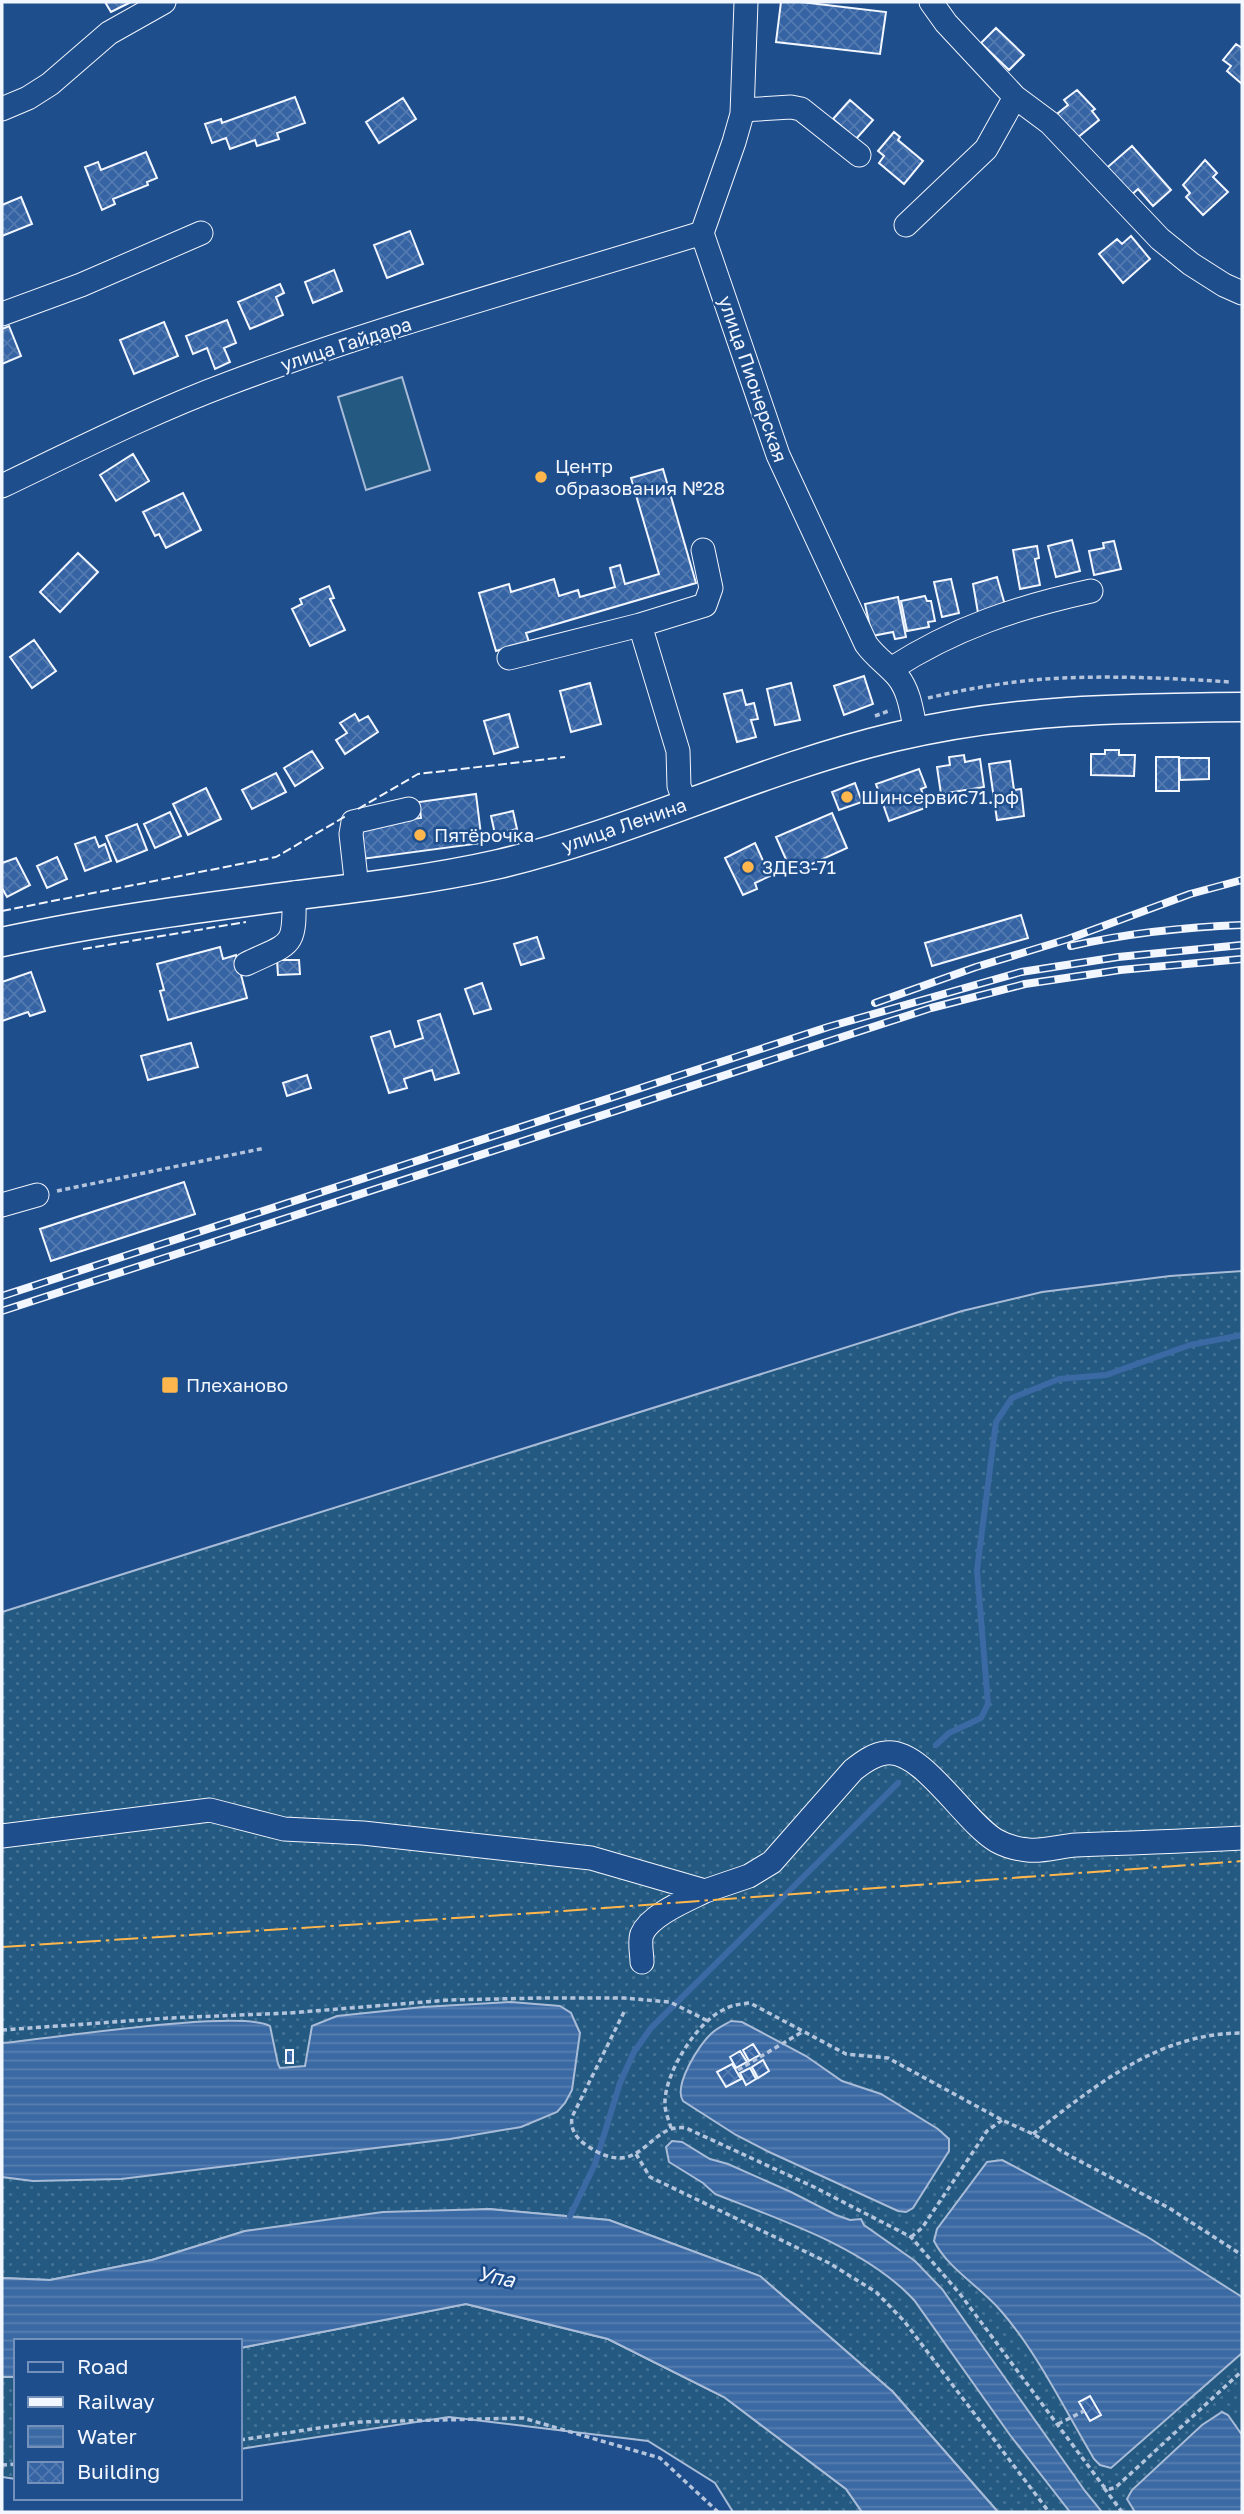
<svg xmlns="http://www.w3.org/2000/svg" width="1244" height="2514" font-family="'Golos Text',sans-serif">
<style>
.grass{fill:url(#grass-dots);stroke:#a8bbd7;stroke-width:2}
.pitch{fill:#245a82;stroke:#a8bbd7;stroke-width:2}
.water{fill:url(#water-rules);stroke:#a8bbd7;stroke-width:2}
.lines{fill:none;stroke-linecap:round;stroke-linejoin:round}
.stream{stroke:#3b69a3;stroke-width:6}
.building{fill:url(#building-cross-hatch);stroke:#f2f6ff;stroke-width:2}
.minor-casing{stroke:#f2f6ff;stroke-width:25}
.major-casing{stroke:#f2f6ff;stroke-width:31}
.path{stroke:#b3c4dc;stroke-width:3.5;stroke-dasharray:5 3.5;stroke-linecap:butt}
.minor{stroke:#1f4e8c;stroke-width:23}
.major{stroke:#1f4e8c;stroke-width:28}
.rail-casing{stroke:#f2f6ff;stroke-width:8}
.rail{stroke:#1f4e8c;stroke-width:5;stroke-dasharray:16;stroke-linecap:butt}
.fence{stroke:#f2f6ff;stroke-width:2;stroke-dasharray:9 3.5;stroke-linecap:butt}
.power{stroke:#ffb74d;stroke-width:2;stroke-dasharray:24 5 3.5 5;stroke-linecap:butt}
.poi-dot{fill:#ffb74d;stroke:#1f4e8c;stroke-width:2.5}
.labels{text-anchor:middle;stroke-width:5;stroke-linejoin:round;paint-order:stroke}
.street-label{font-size:19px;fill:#f2f6ff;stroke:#1f4e8c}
.poi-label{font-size:19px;fill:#f2f6ff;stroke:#1f4e8c;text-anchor:start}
.water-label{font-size:21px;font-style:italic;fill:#f2f6ff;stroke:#1f4e8c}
</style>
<defs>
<pattern id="grass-dots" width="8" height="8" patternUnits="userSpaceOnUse" patternTransform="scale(1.75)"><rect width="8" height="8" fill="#245a82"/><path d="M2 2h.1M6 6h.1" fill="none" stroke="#447295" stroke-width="1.8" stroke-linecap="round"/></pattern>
<pattern id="water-rules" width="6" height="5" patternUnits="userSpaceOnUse" patternTransform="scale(1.75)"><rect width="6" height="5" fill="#3b69a3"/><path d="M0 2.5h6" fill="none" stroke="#587fb1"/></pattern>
<pattern id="building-cross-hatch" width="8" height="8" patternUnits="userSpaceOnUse" patternTransform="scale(1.75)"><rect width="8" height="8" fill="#3563a3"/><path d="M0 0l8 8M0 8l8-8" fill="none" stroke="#537ab1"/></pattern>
</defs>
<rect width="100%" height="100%" fill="#1f4e8c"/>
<path class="grass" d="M 1242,1271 L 1242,2512 L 998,2512 L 893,2392 L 760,2276 L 609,2220 L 489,2209 L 245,2231 L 152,2260 L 50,2280 L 2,2278 L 2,1612 L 962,1311 L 1042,1292 L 1170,1276 Z
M 466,2304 L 608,2339 L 724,2397 L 846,2489 L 862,2512 L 733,2512 L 715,2483 L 648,2441 L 449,2417 L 240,2449 L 240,2348 Z
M 2,2377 L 16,2377 L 16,2479 L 2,2477 Z"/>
<path class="pitch" d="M 402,377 L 430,470 L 366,490 L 338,397 Z"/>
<path class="water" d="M 511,2002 L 560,2006 L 571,2013 L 580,2033 L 572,2090 L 565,2103 L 557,2112 L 521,2127 L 450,2139 L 121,2179 L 33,2181 L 2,2177 L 2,2043 C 47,2039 241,2009 270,2026 L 278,2064 L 280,2068 L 305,2066 L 312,2026 L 337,2016 L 423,2007 Z
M 731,2021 L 742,2022 L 806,2056 L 842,2081 L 881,2094 L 938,2129 L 949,2139 L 949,2151 L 913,2208 L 906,2212 L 898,2211 L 767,2151 L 736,2135 L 683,2101 C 673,2086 699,2044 712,2033 C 717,2028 724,2025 731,2021 Z
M 672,2141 L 682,2142 L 710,2159 L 728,2164 L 791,2192 L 836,2215 L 850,2220 L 861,2219 L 864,2225 L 915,2261 L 942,2289 L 1085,2491 L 1102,2512 L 1070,2512 L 1010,2435 L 914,2300 C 866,2248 781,2220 715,2194 L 703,2183 L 669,2162 L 666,2147 Z
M 1002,2160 L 1146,2236 L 1242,2297 L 1242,2353 L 1111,2468 L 1100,2465 L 1094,2459 C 1066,2412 1037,2352 1001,2311 C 981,2287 948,2269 934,2241 L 937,2229 L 987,2162 Z
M 489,2209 L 609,2220 L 760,2276 L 893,2392 L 998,2512 L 862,2512 L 846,2489 L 724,2397 L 608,2339 L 466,2304 L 240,2348 L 240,2341 L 16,2341 L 16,2377 L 2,2377 L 2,2278 L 50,2280 L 152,2260 L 245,2231 L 383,2212 Z
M 1222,2412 L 1228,2415 L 1242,2435 L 1242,2512 L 1135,2512 L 1127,2499 L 1132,2490 L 1202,2425 Z"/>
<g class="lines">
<path class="stream" d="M 936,1745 L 949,1733 L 981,1718 L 988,1704 L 977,1570 L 996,1422 L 1012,1398 L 1059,1379 L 1106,1375 L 1190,1345 L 1242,1335
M 570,2216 L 595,2164 L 620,2083 L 634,2052 L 651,2028 L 898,1783"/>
</g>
<path class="building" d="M 105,2 L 131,2 L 111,12 Z
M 781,2 L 801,2 L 886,12 L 880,54 L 776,42 Z
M 996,28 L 1024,55 L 1009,70 L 981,43 Z
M 1236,44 L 1242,48 L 1242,84 L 1227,71 L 1231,66 L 1223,60 Z
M 1077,90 L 1095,109 L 1092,111 L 1099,120 L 1077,138 L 1057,114 L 1068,105 L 1064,100 Z
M 295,97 L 305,123 L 277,133 L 279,139 L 257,146 L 255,140 L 230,149 L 226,138 L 212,143 L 205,124 L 221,119 L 222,123 Z
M 403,98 L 416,119 L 379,143 L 366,122 Z
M 850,100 L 873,120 L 856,139 L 833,119 Z
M 894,132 L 900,137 L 898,140 L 923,161 L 904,184 L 879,163 L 884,156 L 878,151 Z
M 1132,146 L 1171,190 L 1153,206 L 1138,189 L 1127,199 L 1102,172 Z
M 146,152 L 157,178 L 147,182 L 148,185 L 113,199 L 115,204 L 102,210 L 85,167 L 98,162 L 101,170 Z
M 1205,160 L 1217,173 L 1213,177 L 1228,192 L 1203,215 L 1186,197 L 1190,193 L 1183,185 Z
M 21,197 L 32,224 L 2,236 L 2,205 Z
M 410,231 L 423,264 L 387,278 L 374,245 Z
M 1131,236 L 1150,259 L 1123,283 L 1099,254 L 1117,239 L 1122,244 Z
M 334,270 L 342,291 L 313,303 L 305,282 Z
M 280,284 L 284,293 L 276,297 L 283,315 L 250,329 L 238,302 Z
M 227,320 L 236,343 L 224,348 L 230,362 L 215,369 L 207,348 L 193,354 L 186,336 Z
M 164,322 L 178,356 L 134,374 L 120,340 Z
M 9,326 L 21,356 L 2,364 L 2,329 Z
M 133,454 L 149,481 L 116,501 L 100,475 Z
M 663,469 L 696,583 L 526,633 L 529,642 L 496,651 L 479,593 L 509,584 L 511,592 L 554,579 L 559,596 L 578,590 L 580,597 L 615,587 L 610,568 L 620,565 L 625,584 L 659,574 L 631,478 Z
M 183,493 L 201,530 L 166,548 L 159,534 L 155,536 L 143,512 Z
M 1072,540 L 1080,571 L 1056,577 L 1048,546 Z
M 1114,541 L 1121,569 L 1094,575 L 1089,551 L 1104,548 L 1103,543 Z
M 1037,546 L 1039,558 L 1035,559 L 1040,585 L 1020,589 L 1013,550 Z
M 78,553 L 98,572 L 60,612 L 40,592 Z
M 997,577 L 1005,605 L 978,613 L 973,584 Z
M 951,579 L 959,613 L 942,617 L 934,582 Z
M 329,586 L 334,598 L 330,599 L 345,630 L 310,646 L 292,609 L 302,604 L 300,599 Z
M 925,596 L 927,601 L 931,601 L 935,621 L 928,622 L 929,627 L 907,631 L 901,601 Z
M 898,597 L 906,637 L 895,639 L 893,632 L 872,636 L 865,604 Z
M 34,640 L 56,671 L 32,688 L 10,657 Z
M 864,676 L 873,704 L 844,715 L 834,686 Z
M 590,683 L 601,724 L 571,732 L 560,691 Z
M 791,683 L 800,720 L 775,725 L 767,689 Z
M 742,690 L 746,705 L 754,703 L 758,719 L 751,720 L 756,737 L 737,742 L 724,694 Z
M 355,714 L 359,721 L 368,716 L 378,732 L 345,754 L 336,740 L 347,733 L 340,723 Z
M 509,714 L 518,747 L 494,754 L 484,721 Z
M 1105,750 L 1119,750 L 1119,755 L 1135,755 L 1134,776 L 1091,775 L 1091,754 L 1105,754 Z
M 312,751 L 323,768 L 295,786 L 284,768 Z
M 964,755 L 965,762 L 980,759 L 984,787 L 941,794 L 937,767 L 950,765 L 949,757 Z
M 1156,757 L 1179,757 L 1179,791 L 1156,791 Z
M 1179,758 L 1209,758 L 1209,779 L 1180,780 Z
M 1010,761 L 1014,790 L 1021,789 L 1024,816 L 997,820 L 989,764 Z
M 919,769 L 926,787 L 921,789 L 928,807 L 889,821 L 876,784 Z
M 276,773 L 286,792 L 252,809 L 242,790 Z
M 855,783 L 862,802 L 839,810 L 832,792 Z
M 206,788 L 221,819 L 188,835 L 173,804 Z
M 476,794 L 482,843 L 362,859 L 357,826 L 421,818 L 419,802 Z
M 513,811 L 517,829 L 495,834 L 491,816 Z
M 170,812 L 181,836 L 155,848 L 144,824 Z
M 832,813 L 847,848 L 792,873 L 776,837 Z
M 137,824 L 147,850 L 117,862 L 106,836 Z
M 95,837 L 99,847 L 105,844 L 111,861 L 85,871 L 75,844 Z
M 755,843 L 770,876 L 755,883 L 757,889 L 743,895 L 725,858 Z
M 57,857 L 67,879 L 47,888 L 37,866 Z
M 16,858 L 30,885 L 7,897 L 2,888 L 2,863 Z
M 1021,915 L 1028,938 L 932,966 L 925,943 Z
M 537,937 L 544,958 L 521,965 L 514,944 Z
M 220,947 L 223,959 L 236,955 L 247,998 L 168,1020 L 160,991 L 164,990 L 157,964 Z
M 277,960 L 299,960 L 300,974 L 278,975 Z
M 31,972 L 45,1011 L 30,1016 L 28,1012 L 2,1021 L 2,982 Z
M 482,983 L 491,1009 L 474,1014 L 465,989 Z
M 440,1014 L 459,1073 L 435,1080 L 432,1070 L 404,1079 L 407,1088 L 389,1093 L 371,1037 L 390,1031 L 395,1047 L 423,1038 L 418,1021 Z
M 191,1043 L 198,1067 L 148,1080 L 141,1056 Z
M 307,1075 L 311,1088 L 287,1096 L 283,1083 Z
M 184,1182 L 195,1214 L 51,1261 L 40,1229 Z
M 753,2044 L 760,2055 L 749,2061 L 743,2050 Z
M 286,2050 L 293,2050 L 293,2063 L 286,2063 Z
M 740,2051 L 747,2062 L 736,2068 L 730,2057 Z
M 763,2060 L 769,2071 L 758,2078 L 752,2067 Z
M 732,2064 L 741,2079 L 726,2087 L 717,2072 Z
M 750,2068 L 756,2079 L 746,2085 L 740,2073 Z
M 1090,2396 L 1101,2415 L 1090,2421 L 1079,2402 Z"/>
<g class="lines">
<defs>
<path id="minor" d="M 746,2 L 742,114 L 734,142 L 702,233 L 778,455 L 866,644 C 875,657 888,665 898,677 C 910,692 912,714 916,732
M 931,2 L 946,23 L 1015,97 L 1050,123 L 1160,239 L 1191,264 L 1224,285 L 1242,293
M 2,109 L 28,98 L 50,84 L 109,33 L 164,2
M 742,110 L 791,107 L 801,109 L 859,155
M 906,225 L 986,149 L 1015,97
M 2,314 L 81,285 L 201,233
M 2,486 C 77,450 152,412 230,383 C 384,325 544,282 702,233
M 509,658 L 640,625
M 891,669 C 954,628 1018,607 1091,591
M 686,805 L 679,786 L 678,751 L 640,625 L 705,605 L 711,588 L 703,550
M 357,888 L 351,834 L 353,822 L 409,809
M 246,964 C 292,942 295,949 294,896
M 2,1205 L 37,1195
M 2,1836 L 210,1810 L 284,1829 L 363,1833 L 591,1858 L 705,1891 L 749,1876 L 772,1862 L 853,1770 C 863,1762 874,1754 886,1753 C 922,1748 965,1823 997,1841 C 1006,1846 1018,1849 1028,1850 C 1043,1852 1060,1846 1076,1845 C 1131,1843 1187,1841 1242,1838
M 642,1962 C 642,1954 639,1942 642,1934 C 650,1915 687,1900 705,1891"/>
<path id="major" d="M 2,942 C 99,921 199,908 298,895 C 365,887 433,879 499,864 C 634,832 759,769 894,737 C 1009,709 1125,708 1242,707"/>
</defs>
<use href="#minor" class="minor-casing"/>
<use href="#major" class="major-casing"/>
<path class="path" d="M 928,698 C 966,689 1006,682 1045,679 C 1106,675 1169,678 1230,682
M 875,716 L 891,710
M 57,1191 L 265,1148
M 624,2012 L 572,2117 C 570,2129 576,2138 586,2145 C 642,2184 647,2122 686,2128 L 814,2187 L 911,2237 L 960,2294 L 1104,2487 L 1110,2489 L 1116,2487 L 1242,2371
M 2,2030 L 169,2018 L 289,2013 L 449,2000 L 542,1998 L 624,1998 L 670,2002 L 708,2021
M 738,2070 L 802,2032
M 671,2128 C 669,2120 664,2110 665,2101 C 666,2072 696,2023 723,2010 C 731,2005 740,2004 750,2003 L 846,2054 L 888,2058 L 1002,2120 L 1033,2134 L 1072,2157 L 1169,2208 L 1242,2255
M 1033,2134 C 1096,2085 1159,2033 1242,2033
M 636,2154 L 650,2177 L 829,2263 L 876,2292 L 904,2321 L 1049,2512
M 911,2237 L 922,2228 L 987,2131 L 1002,2120
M 1058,2424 L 1084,2411
M 240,2440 L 359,2422 L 523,2418 L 660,2458 L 718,2512
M 2,2465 L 16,2464
M 1104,2488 L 1122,2512"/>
<use href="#minor" class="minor"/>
<use href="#major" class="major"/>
<defs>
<path id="rail" d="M 1071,946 C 1129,933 1183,927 1242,925
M 875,1003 L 976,967 L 1068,939 L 1190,894 L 1242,880
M 2,1296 L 828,1027 L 1021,972 L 1118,957 L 1242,945
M 2,1311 L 931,1008 L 1025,984 L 1120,970 L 1242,959"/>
</defs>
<use href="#rail" class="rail-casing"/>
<use href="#rail" class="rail"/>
<path class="fence" d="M 358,809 L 418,774 L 565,757
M 2,911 L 276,857 L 346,816
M 83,949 L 246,922"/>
<path class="power" d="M 2,1947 L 535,1913 L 1242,1861"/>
</g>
<g class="poi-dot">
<circle cx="541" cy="477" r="7"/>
<circle cx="847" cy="797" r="7"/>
<circle cx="420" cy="835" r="7"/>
<circle cx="748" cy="867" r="7"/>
<rect x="161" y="1376" width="18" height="18" rx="3.5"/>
</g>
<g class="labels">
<g class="street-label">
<text transform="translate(346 344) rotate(-18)" y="7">улица Гайдара</text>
<text transform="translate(753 379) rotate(71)" y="7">улица Пионерская</text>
<text transform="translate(624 825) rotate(-19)" y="7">улица Ленина</text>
</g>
<g class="poi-label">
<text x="555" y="473">Центр<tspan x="555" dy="22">образования №28</tspan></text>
<text x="861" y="804">Шинсервис71.рф</text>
<text x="434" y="842">Пятёрочка</text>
<text x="762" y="874">3ДЕЗ-71</text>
<text x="186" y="1392">Плеханово</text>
</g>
<g class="water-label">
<text transform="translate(496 2277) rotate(12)" y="7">Упа</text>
</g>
</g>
<rect width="1244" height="2514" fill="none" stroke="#f2f6ff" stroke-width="7"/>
<rect x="14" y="2339" width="228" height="161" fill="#1f4e8c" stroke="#7391ba" stroke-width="2"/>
<rect x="28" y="2362" width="35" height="10" fill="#1f4e8c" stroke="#7391ba" stroke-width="2"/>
<text x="77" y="2374" font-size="21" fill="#f2f6ff">Road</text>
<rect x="28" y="2397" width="35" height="10" fill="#f2f6ff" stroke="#7391ba" stroke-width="2"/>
<text x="77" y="2409" font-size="21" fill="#f2f6ff">Railway</text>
<rect x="28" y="2426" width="35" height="21" fill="url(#water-rules)" stroke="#7391ba" stroke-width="2"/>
<text x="77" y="2444" font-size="21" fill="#f2f6ff">Water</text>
<rect x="28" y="2462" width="35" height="21" fill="url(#building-cross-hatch)" stroke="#7391ba" stroke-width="2"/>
<text x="77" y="2479" font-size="21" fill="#f2f6ff">Building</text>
</svg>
